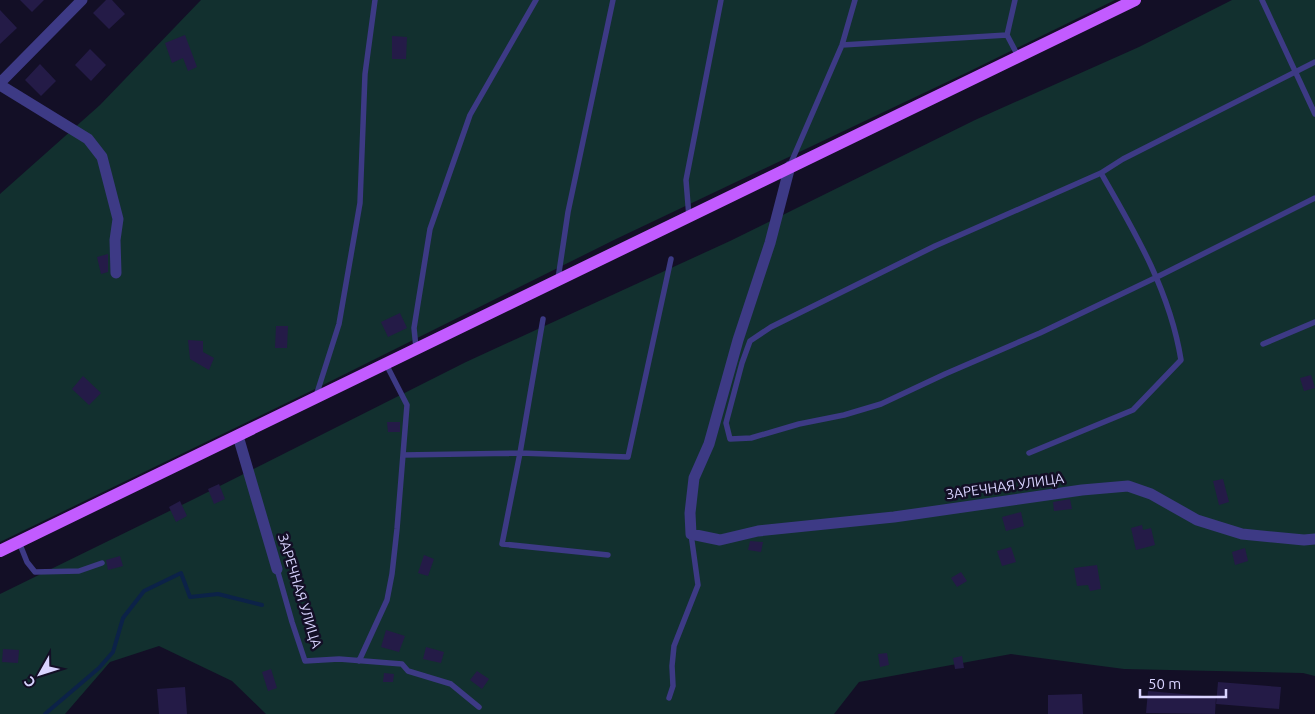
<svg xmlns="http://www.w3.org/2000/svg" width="1315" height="714" font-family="Ubuntu,sans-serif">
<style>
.green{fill:#12302f}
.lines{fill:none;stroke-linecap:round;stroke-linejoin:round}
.stream{stroke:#0c2248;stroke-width:4}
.building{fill:#241b47}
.service{stroke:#3d3a85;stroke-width:5.5}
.minor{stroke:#3d3a85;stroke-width:11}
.primary{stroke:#c25bff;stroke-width:12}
.labels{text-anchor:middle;stroke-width:5;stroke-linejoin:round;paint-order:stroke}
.street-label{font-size:14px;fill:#d9d4ff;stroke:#130f26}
</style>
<rect width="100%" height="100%" fill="#130f26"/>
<path class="green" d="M 201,0 L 1115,0 L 966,73 L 616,239 L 313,390 L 0,542 L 0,194 L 100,105 Z
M 1232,0 L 1315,0 L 1315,676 L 1303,673 L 1124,669 L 1011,654 L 859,682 L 834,714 L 266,714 L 232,681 L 159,646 L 110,662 L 65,714 L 0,714 L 0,594 L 194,499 L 466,362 L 730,241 L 975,120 L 1139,47 Z"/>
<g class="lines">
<path class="stream" d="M 45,714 L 99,668 L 113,652 L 123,618 L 144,591 L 181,573 L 190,597 L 218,594 L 262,605"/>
</g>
<path class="building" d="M 20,0 L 44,0 L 32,12 Z
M 106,0 L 112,0 L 125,14 L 109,29 L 93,13 Z
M 0,10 L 17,28 L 0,44 Z
M 185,35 L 197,67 L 188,71 L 183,58 L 172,63 L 165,43 Z
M 392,36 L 407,37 L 406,59 L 392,59 Z
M 90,49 L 106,65 L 91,81 L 75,65 Z
M 40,64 L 56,81 L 41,96 L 25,80 Z
M 108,254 L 108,272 L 101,274 L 97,257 Z
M 400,313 L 407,328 L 388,337 L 381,322 Z
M 276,326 L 288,326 L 287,348 L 275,348 Z
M 188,340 L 203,341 L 203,352 L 214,358 L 209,370 L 190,359 Z
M 1311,375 L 1315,388 L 1304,391 L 1300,378 Z
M 83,376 L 101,393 L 89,405 L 72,389 Z
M 387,422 L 400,422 L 400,432 L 388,432 Z
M 1223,479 L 1229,502 L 1219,505 L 1213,481 Z
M 219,484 L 225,499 L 214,504 L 208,489 Z
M 1070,499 L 1072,509 L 1054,511 L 1053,502 Z
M 180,501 L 187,516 L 176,522 L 169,507 Z
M 1021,512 L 1024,526 L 1006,531 L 1002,517 Z
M 1142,525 L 1143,530 L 1151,528 L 1155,545 L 1136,550 L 1131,528 Z
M 750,541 L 763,542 L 761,552 L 748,550 Z
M 1011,547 L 1016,562 L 1002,566 L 997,551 Z
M 1245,548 L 1248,561 L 1235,565 L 1232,552 Z
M 424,555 L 434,559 L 428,576 L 418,573 Z
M 120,556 L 123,566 L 108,570 L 106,560 Z
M 1097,565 L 1101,589 L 1090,591 L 1088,585 L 1077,586 L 1074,568 Z
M 961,572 L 967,581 L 957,587 L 951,578 Z
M 386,630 L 405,636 L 399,652 L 381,647 Z
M 426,647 L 444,652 L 441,663 L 423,659 Z
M 3,649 L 19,650 L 18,663 L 2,662 Z
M 887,653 L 889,665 L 880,667 L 878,654 Z
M 962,656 L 964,668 L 955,669 L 953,658 Z
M 271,669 L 277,688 L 268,691 L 262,672 Z
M 477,671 L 489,679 L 482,689 L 470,680 Z
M 384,673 L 394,674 L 393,682 L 383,682 Z
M 1218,682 L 1281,687 L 1279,709 L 1216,704 Z
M 185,687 L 187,714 L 159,714 L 157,689 Z
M 1148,691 L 1216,697 L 1215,714 L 1146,713 Z
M 1082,694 L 1083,714 L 1048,714 L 1048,695 Z"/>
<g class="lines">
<path class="service" d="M 1015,0 L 1007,35 L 1018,56
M 1262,0 L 1315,114
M 842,45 L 1007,35
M 1315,62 L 1123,159 L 1101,173 L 935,246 L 771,327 L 750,341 L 742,363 L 726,423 L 730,439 L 751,438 L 799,424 L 844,415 L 881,404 L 945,374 L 1040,333 L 1157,277 L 1315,198
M 790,165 L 842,45 L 855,0
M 689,217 L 686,180 L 721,0
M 558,279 L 568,212 L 613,0
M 543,319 L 520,453 L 502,544 L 608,555
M 1263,344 L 1315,322
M 416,348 L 414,328 L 430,229 L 470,115 L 536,0
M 316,396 L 339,324 L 360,203 L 365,74 L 375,0
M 1029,453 L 1133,410 L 1181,360 C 1170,291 1135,232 1101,173
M 403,455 L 520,453 L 628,457 L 671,259
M 19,542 L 27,562 L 35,572 L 79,571 L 102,563
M 277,569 L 292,622 L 305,661 L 339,659 L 402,664 L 408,671 L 451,684 L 479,707
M 359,661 L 387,600 L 392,574 L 397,529 L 407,405 L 386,364
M 669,698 L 673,686 L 672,666 L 674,646 L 698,585 L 691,534"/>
<path class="minor" d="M 0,83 L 82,0
M 0,85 L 88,139 L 102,157 L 118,219 L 115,240 L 116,273
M 790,166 L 770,243 L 738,340 L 709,444 L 694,478 L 690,513 L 691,534 L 720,540 L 758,531 L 894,517 L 1082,490 L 1128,486 L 1151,494 L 1197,520 L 1242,534 L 1304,540 L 1315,539
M 238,436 L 277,569"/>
<path class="primary" d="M 0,551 L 1135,0"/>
</g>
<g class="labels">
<g class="street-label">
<text transform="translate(1005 486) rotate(-8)" y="5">ЗАРЕЧНАЯ УЛИЦА</text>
<text transform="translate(300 591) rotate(73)" y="5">ЗАРЕЧНАЯ УЛИЦА</text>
</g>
</g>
<g transform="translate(40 674) rotate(231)" stroke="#130f26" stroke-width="4" paint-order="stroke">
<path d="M0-4L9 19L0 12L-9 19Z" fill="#d9d4ff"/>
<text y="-8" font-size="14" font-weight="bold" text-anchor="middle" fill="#d9d4ff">С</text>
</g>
<path d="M1140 689v8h86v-8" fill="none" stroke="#d9d4ff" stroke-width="2.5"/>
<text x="1148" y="689" font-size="15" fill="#d9d4ff" stroke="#130f26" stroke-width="4" paint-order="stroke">50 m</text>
</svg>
